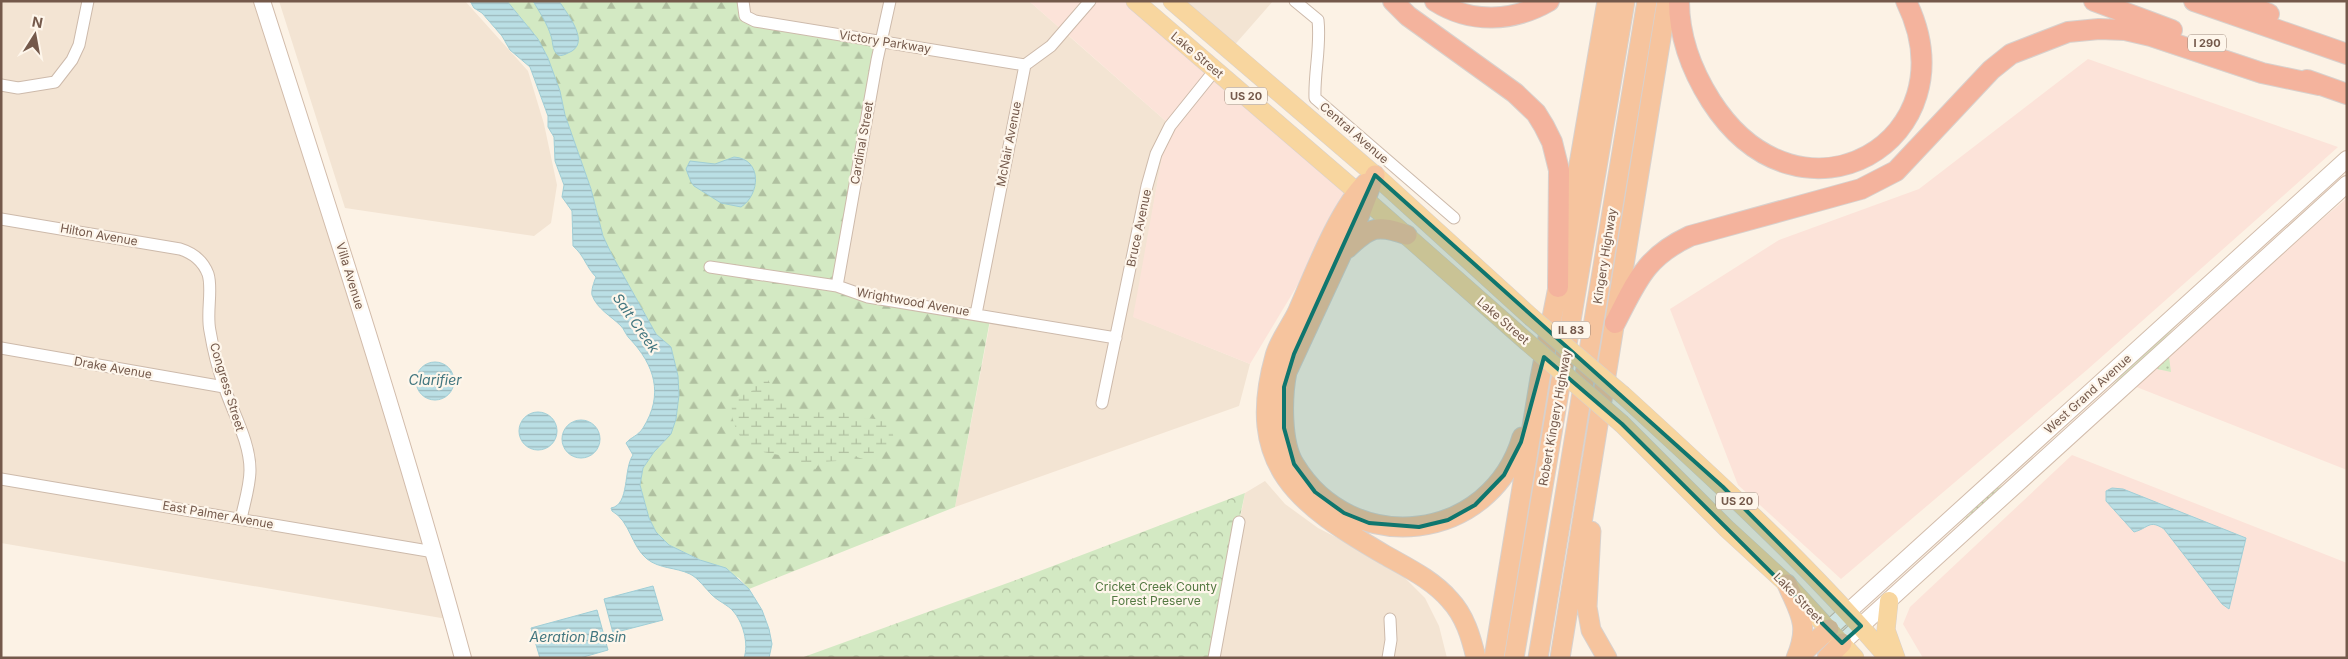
<svg xmlns="http://www.w3.org/2000/svg" width="2348" height="659" font-family="Inter,sans-serif">
<style>
.residential{fill:#f3e4d3}
.commercial{fill:#fce3d9}
.grass{fill:url(#grass-dots)}
.forest{fill:url(#forest-firs)}
.wetland{fill:url(#wetland-marsh)}
.park{fill:url(#park-crowns)}
.water{fill:url(#water-rules);stroke:#a0ced6}
.lines{fill:none;stroke-linecap:round;stroke-linejoin:round}
.minor-casing{stroke:#cdbaab;stroke-width:13}
.secondary-casing{stroke:#d2bcab;stroke-width:18}
.primary-casing{stroke:#d8d1cd;stroke-width:19}
.trunk-casing{stroke:#d8d1cd;stroke-width:21}
.motorway-casing{stroke:#d8d1cd;stroke-width:22}
.minor{stroke:#fff;stroke-width:11}
.secondary{stroke:#fff;stroke-width:16}
.primary{stroke:#f8d69f;stroke-width:18}
.trunk{stroke:#f6c49e;stroke-width:19}
.motorway{stroke:#f4b39d;stroke-width:20}
.primary-bridge-casing{stroke:#d8d1cd;stroke-width:19;stroke-linecap:butt}
.primary-bridge{stroke:#f8d69f;stroke-width:18}
.marked{fill:#0f766e;fill-opacity:0.2;stroke:#0f766e;stroke-width:4;stroke-linejoin:round}
.labels{text-anchor:middle;stroke-width:4.5;stroke-linejoin:round;paint-order:stroke}
.shield{fill:#fef6eb;stroke:#9d887b;stroke-width:1}
.shield-label{font-size:11px;font-weight:bold;fill:#74594b}
.street-label{font-size:12px;fill:#74594b;stroke:#fef6eb}
.park-label{font-size:12px;fill:#547942;stroke:#fef6eb}
.water-label{font-size:14px;font-style:italic;fill:#42767f;stroke:#fef6eb}
</style>
<defs>
<pattern id="grass-dots" width="8" height="8" patternUnits="userSpaceOnUse" patternTransform="scale(1.25)"><rect width="8" height="8" fill="#d3e9c3"/><path d="M2 2h.1M6 6h.1" fill="none" stroke="#b0c0a0" stroke-width="1.8" stroke-linecap="round"/></pattern>
<pattern id="forest-firs" width="22" height="20" patternUnits="userSpaceOnUse" patternTransform="scale(1.25)"><rect width="22" height="20" fill="#d3e9c3"/><path d="M5 1l3.5 6h-7zM16 11l3.5 6h-7z" fill="#b0c0a0"/></pattern>
<pattern id="wetland-marsh" width="20" height="14" patternUnits="userSpaceOnUse" patternTransform="scale(1.25)"><rect width="20" height="14" fill="#d3e9c3"/><path d="M1 5h8M5 5V1M11 12h8M15 12V8" fill="none" stroke="#b0c0a0"/></pattern>
<pattern id="park-crowns" width="20" height="18" patternUnits="userSpaceOnUse" patternTransform="scale(1.25)"><rect width="20" height="18" fill="#d3e9c3"/><path d="M2 6a3 3 0 1 1 6 0M12 15a3 3 0 1 1 6 0" fill="none" stroke="#b0c0a0"/></pattern>
<pattern id="water-rules" width="6" height="5" patternUnits="userSpaceOnUse" patternTransform="scale(1.25)"><rect width="6" height="5" fill="#badfe5"/><path d="M0 2.5h6" fill="none" stroke="#9cb8bc"/></pattern>
</defs>
<rect width="100%" height="100%" fill="#fcf2e5"/>
<path class="residential" d="M 1,1 L 257,1 L 321,203 L 447,619 L 1,543 Z
M 279,1 L 465,1 L 528,71 L 544,124 L 557,185 L 551,223 L 534,236 L 345,208 Z
M 748,1 L 1029,1 L 1168,123 L 1134,317 L 1250,364 L 1239,406 L 955,507 L 992,312 L 841,283 L 887,38 L 749,14 Z
M 1176,1 L 1273,1 L 1231,49 Z
M 1265,481 L 1285,504 L 1318,528 L 1365,552 L 1401,574 L 1425,598 L 1439,626 L 1447,658 L 1214,658 L 1245,493 Z"/>
<path class="commercial" d="M 1029,1 L 1086,1 L 1062,30 Z
M 1093,1 L 1131,1 L 1353,193 L 1250,364 L 1133,317 L 1168,123 L 1067,34 Z
M 2088,59 L 2338,147 L 2088,369 L 1841,579 L 1738,485 L 1670,309 L 1779,240 L 1919,189 Z
M 2347,198 L 2347,470 L 2134,386 L 2234,294 Z
M 2072,455 L 2347,563 L 2347,658 L 1923,658 L 1903,624 L 1910,607 Z"/>
<path class="grass" d="M 2189,312 L 2144,360 L 2096,403 L 2140,355 Z
M 2169,357 L 2171,372 L 2157,369 L 2168,357 Z
M 2003,485 L 2005,487 L 1943,542 L 1989,493 Z"/>
<path class="forest" d="M 507,1 L 739,1 L 739,13 L 876,45 L 854,166 L 842,292 L 990,320 L 955,507 L 749,589 L 739,578 L 669,545 L 656,532 L 649,518 L 640,485 L 643,468 L 654,452 L 664,442 L 676,419 L 679,395 L 678,376 L 671,347 L 656,334 L 612,255 L 603,236 L 591,189 L 565,115 L 560,91 L 548,58 L 538,39 Z"/>
<path class="wetland" d="M 763,377 L 768,380 L 777,395 L 788,403 L 790,413 C 802,417 815,409 828,409 C 840,409 850,417 861,418 C 879,420 895,415 893,440 L 877,460 L 871,461 L 845,454 L 839,457 L 837,461 L 820,462 L 815,470 C 803,469 794,460 783,456 C 773,453 762,453 753,449 C 740,443 725,413 735,399 C 739,393 749,393 755,389 L 755,384 Z"/>
<path class="park" d="M 1245,493 L 1210,658 L 801,658 L 1024,577 Z"/>
<path class="water" d="M 470,1 L 507,1 L 538,39 L 548,58 L 560,91 L 565,115 L 591,189 L 603,236 L 612,255 L 656,334 L 671,347 L 678,376 L 679,395 L 676,419 L 671,434 L 654,452 L 643,468 L 640,485 L 649,518 L 656,532 L 669,545 L 700,560 L 726,568 L 749,589 L 762,610 L 769,629 L 772,644 L 769,658 L 744,658 C 749,644 743,622 733,611 C 728,605 718,601 712,595 C 705,588 698,578 690,574 C 675,567 660,569 647,559 C 631,546 630,521 612,511 L 611,508 C 630,505 623,469 633,455 L 626,443 C 631,437 638,436 643,428 C 664,395 655,365 629,338 C 626,335 624,329 621,326 C 611,316 597,309 592,295 C 591,290 594,282 596,277 C 586,267 584,255 573,246 L 572,211 L 562,197 L 564,185 L 555,161 L 554,137 L 548,127 L 548,116 L 530,67 L 510,50 L 502,36 L 482,13 L 474,8 Z
M 533,1 L 559,1 C 568,15 592,44 568,53 C 564,55 560,57 557,54 C 552,50 553,41 551,36 C 547,23 540,13 533,1 Z
M 734,157 C 763,159 760,195 741,207 L 721,203 L 694,186 L 691,182 L 686,169 L 690,161 L 715,164 Z
M416 381a19 19 0 1 1 38 0a19 19 0 1 1-38 0Z
M519 431a19 19 0 1 1 38 0a19 19 0 1 1-38 0Z
M562 439a19 19 0 1 1 38 0a19 19 0 1 1-38 0Z
M 2112,488 L 2123,489 L 2246,538 L 2229,609 L 2222,604 L 2164,529 C 2149,519 2149,528 2134,532 L 2106,501 L 2106,491 Z
M 653,586 L 663,620 L 613,633 L 604,599 Z
M 597,610 L 608,650 L 580,658 L 540,658 L 531,628 Z"/>
<g class="lines">
<defs>
<path id="minor" d="M 743,1 L 745,16 L 755,21 L 1025,65
M 1295,1 L 1318,20 C 1321,47 1314,72 1315,98 L 1454,218
M 1,85 L 18,88 L 55,82 L 72,60 L 79,45 L 88,1
M 1,219 L 180,249 C 193,253 203,261 208,274 C 213,289 206,313 210,331 C 213,349 218,369 224,386 C 233,413 250,442 250,470 C 250,486 244,504 241,519
M 710,267 L 837,286 L 868,297 L 1116,338
M 837,286 L 877,60 L 890,1
M 976,314 L 1025,65 L 1051,46 L 1090,1
M 1,348 L 224,387
M 1102,403 L 1147,186 L 1156,154 L 1170,126 L 1215,70
M 1,479 L 434,552
M 1214,658 L 1239,522
M 1388,658 L 1391,640 L 1390,619"/>
<path id="secondary" d="M 262,1 C 332,219 403,437 463,658
M 1829,629 L 2347,159
M 1842,643 L 2347,184"/>
<path id="primary" d="M 1135,1 L 1357,192 L 1526,341
M 1172,1 L 1375,175 L 1531,317
M 1623,395 C 1715,479 1807,563 1888,658
M 1622,424 L 1727,529 L 1787,584 L 1855,658
M 1889,601 L 1886,630 L 1896,658"/>
<path id="trunk" d="M 1375,175 L 1359,217 L 1287,372 C 1282,397 1281,444 1295,465 C 1352,559 1491,543 1522,437
M 1366,183 C 1339,208 1313,277 1297,313 C 1290,327 1279,341 1275,356 C 1244,466 1299,505 1385,555 C 1408,568 1433,580 1450,600 C 1465,616 1471,637 1476,658
M 1347,249 C 1370,227 1377,224 1407,235
M 1591,531 L 1587,607 L 1591,630 L 1607,658
M 1787,584 C 1800,614 1810,625 1796,658
M 1494,658 L 1540,378 L 1558,287 L 1607,1
M 1514,658 L 1625,1
M 1538,658 L 1647,1
M 1560,658 L 1667,1
M 1797,658 L 1829,629
M 1827,658 L 1842,643"/>
<path id="motorway" d="M 1393,1 L 1408,16 L 1515,93 L 1536,113 L 1544,126 L 1552,142 L 1559,170 L 1558,287
M 1435,1 C 1471,24 1513,22 1549,1
M 1679,1 C 1679,37 1692,71 1711,101 C 1801,241 1974,140 1906,1
M 2094,1 L 2172,30
M 2194,1 L 2347,54
M 2238,1 L 2269,14
M 2307,80 L 2347,94
M 1615,323 C 1637,281 1645,257 1690,236 L 1861,189 L 1896,171 L 1991,70 L 2011,54 L 2068,32 L 2099,29 L 2125,30 L 2151,36 L 2262,73 L 2319,85"/>
</defs>
<use href="#minor" class="minor-casing"/>
<use href="#secondary" class="secondary-casing"/>
<use href="#primary" class="primary-casing"/>
<use href="#trunk" class="trunk-casing"/>
<use href="#motorway" class="motorway-casing"/>
<use href="#minor" class="minor"/>
<use href="#secondary" class="secondary"/>
<use href="#primary" class="primary"/>
<use href="#trunk" class="trunk"/>
<use href="#motorway" class="motorway"/>
<defs>
<path id="primary-bridge" d="M 1531,317 L 1623,395
M 1526,341 L 1622,424"/>
</defs>
<use href="#primary-bridge" class="primary-bridge-casing"/>
<use href="#primary-bridge" class="primary-bridge"/>
</g>
<path class="marked" d="M 1375,175 L 1723,487 L 1861,626 L 1842,643 L 1622,424 L 1544,357 L 1521,442 L 1504,475 L 1475,505 L 1448,520 L 1419,527 L 1369,523 L 1344,513 L 1315,492 L 1294,464 L 1284,428 L 1284,387 L 1294,354 Z"/>
<g class="labels">
<g class="shield">
<rect x="2188" y="34.5" width="38" height="17" rx="4"/>
<rect x="1225" y="87.5" width="42" height="17" rx="4"/>
<rect x="1552" y="321.5" width="38" height="17" rx="4"/>
<rect x="1716" y="492.5" width="42" height="17" rx="4"/>
</g>
<g class="shield-label">
<text x="2207" y="47">I 290</text>
<text x="1246" y="100">US 20</text>
<text x="1571" y="334">IL 83</text>
<text x="1737" y="505">US 20</text>
</g>
<g class="street-label">
<text transform="translate(885 42) rotate(9)" y="4">Victory Parkway</text>
<text transform="translate(1197 55) rotate(40)" y="4">Lake Street</text>
<text transform="translate(1354 133) rotate(41)" y="4">Central Avenue</text>
<text transform="translate(862 143) rotate(-80)" y="4">Cardinal Street</text>
<text transform="translate(1009 144) rotate(-79)" y="4">McNair Avenue</text>
<text transform="translate(1139 228) rotate(-78)" y="4">Bruce Avenue</text>
<text transform="translate(99 235) rotate(10)" y="4">Hilton Avenue</text>
<text transform="translate(1605 256) rotate(-81)" y="4">Kingery Highway</text>
<text transform="translate(350 276) rotate(73)" y="4">Villa Avenue</text>
<text transform="translate(913 302) rotate(10)" y="4">Wrightwood Avenue</text>
<text transform="translate(1503 321) rotate(41)" y="4">Lake Street</text>
<text transform="translate(113 368) rotate(10)" y="4">Drake Avenue</text>
<text transform="translate(227 387) rotate(73)" y="4">Congress Street</text>
<text transform="translate(2088 394) rotate(-42)" y="4">West Grand Avenue</text>
<text transform="translate(1555 418) rotate(-80)" y="4">Robert Kingery Highway</text>
<text transform="translate(218 515) rotate(10)" y="4">East Palmer Avenue</text>
<text transform="translate(1798 598) rotate(46)" y="4">Lake Street</text>
</g>
<g class="park-label">
<text x="1156" y="591">Cricket Creek County<tspan x="1156" dy="14">Forest Preserve</tspan></text>
</g>
<g class="water-label">
<text transform="translate(636 323) rotate(55)" y="5">Salt Creek</text>
<text x="435" y="385">Clarifier</text>
<text x="578" y="642">Aeration Basin</text>
</g>
</g>
<rect width="2348" height="659" fill="none" stroke="#74594b" stroke-width="5"/>
<g transform="translate(35 35) rotate(11)" stroke="#fef6eb" stroke-width="4" paint-order="stroke">
<path d="M0-4L9 19L0 12L-9 19Z" fill="#74594b"/>
<text y="-8" font-size="14" font-weight="bold" text-anchor="middle" fill="#74594b">N</text>
</g>
</svg>
